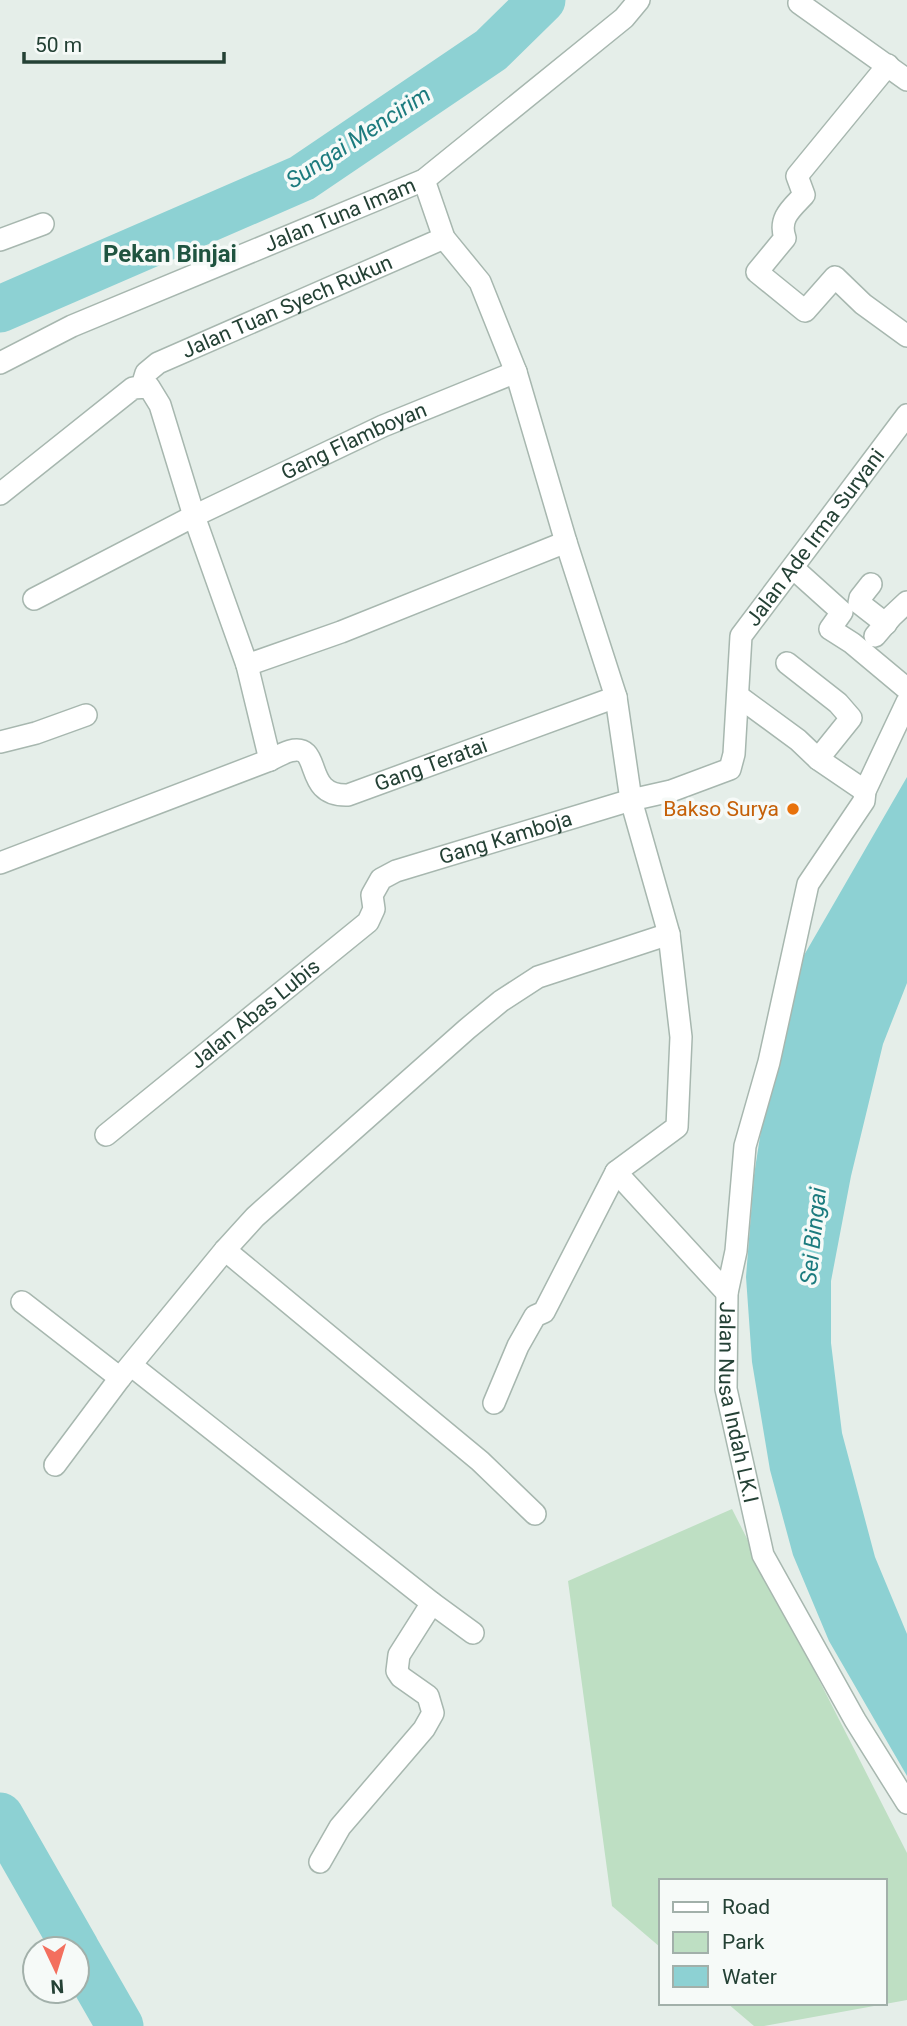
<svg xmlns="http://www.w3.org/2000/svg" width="907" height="2026" font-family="Roboto,sans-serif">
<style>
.green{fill:#bedfc3}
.water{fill:#8dd1d3}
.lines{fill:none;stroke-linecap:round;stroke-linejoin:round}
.river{stroke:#8dd1d3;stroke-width:47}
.street-casing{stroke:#a7b7af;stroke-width:24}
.street{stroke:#fff;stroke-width:21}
.food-dot{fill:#e8710a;stroke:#f6faf8;stroke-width:2.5}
.labels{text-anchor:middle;stroke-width:7;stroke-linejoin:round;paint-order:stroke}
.street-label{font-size:21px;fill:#244135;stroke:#f6faf8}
.food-label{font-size:21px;fill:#c56008;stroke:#f6faf8;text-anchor:end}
.water-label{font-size:23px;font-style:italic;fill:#1c7b7e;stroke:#f6faf8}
.quarter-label{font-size:24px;font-weight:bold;fill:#1f5440;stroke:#f6faf8}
</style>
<rect width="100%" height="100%" fill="#e5eee9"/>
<path class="green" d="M 732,1509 L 907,1853 L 907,2000 L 764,2026 L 754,2026 L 727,2003 L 884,2003 L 884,1881 L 660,1881 L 660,1947 L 612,1906 L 568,1581 Z"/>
<path class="water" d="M 907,777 L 907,983 L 883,1044 L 851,1176 L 831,1281 L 831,1343 L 842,1433 L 875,1557 L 907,1634 L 907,1776 L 829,1641 L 793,1555 L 770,1470 L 752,1362 L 746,1277 L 754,1175 L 770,1073 L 803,957 Z"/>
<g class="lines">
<path class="river" d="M 0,309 L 302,178 L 491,50 L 542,0
M 0,1816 L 76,1949
M 77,1951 L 120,2026"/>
<defs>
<g id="street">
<path d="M 800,0 L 799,3 L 907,80"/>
<path d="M 888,65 L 797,176 L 804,195 C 792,208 778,218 785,238 L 757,272 L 805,311 L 835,277 L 863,304 L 907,336"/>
<path d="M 424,180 L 444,238 L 480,282 L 516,372 L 566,542 L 616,697 L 631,800 L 669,934 L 681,1037 L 677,1127 L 616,1172 L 544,1312 L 535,1316 L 518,1346 L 494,1403"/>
<path d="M 0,240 L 43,224"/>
<path id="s1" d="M 0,363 L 72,326 L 424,180 L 624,18 L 639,0"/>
<path id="s2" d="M 142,386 L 146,373 L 158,363 L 444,238"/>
<path d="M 0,494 L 133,388 L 149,387 L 160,405 L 194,516 L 247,665 L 270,760"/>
<path d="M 793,568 L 842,612 L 830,629 L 852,643 L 907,689"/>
<path d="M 871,584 L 860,598 L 859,603 L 886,624"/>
<path id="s3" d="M 34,599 L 194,516 L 383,426 L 516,372"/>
<path d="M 875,636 L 892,616 L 907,602"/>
<path d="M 787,663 L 838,703 L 851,718 L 818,759"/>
<path d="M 247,665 L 341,632 L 566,542"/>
<path d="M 738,696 L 798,740 L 818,759 L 865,791"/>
<path id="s4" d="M 907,702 L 865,791 L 864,801 L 808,884 L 769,1062 L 745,1146 L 736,1251 L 727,1293 L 726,1389 L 763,1555 L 855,1720 L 907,1803"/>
<path d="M 0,742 L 36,733 L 86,715"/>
<path id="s5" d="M 0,863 L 270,760 C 276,757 283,753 290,751 C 324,742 301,797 348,795 L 616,697"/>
<path id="s6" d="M 106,1135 L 368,922 L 374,909 L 372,895 L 381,879 L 396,871 L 631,800 L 671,791 L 730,769 L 734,754 L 741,636 L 907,415"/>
<path d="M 616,1172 L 727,1293"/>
<path d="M 225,1250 L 480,1461 L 535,1514"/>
<path d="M 22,1302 L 120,1378 L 225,1250 L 255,1217 L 467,1029 L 501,1001 L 538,977 L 669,934"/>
<path d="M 132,1366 L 432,1603 L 473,1633"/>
<path d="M 55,1465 L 120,1378"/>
<path d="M 320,1862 L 340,1827 L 424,1729 L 433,1713 L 428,1696 L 401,1677 L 397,1671 L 399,1655 L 432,1603"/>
</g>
</defs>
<use href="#street" class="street-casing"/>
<use href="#street" class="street"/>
</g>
<circle class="food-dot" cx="793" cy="809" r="7"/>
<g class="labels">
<g class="street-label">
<text dy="7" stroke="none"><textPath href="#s1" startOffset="371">Jalan Tuna Imam</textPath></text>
<text dy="7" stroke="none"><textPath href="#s2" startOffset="170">Jalan Tuan Syech Rukun</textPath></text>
<text dy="7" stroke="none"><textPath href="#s3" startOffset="357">Gang Flamboyan</textPath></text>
<text dy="7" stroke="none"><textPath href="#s6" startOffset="1008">Jalan Ade Irma Suryani</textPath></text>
<text dy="7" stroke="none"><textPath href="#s5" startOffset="481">Gang Teratai</textPath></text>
<text dy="7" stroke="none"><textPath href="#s6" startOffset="516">Gang Kamboja</textPath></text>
<text dy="7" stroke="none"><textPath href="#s6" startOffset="192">Jalan Abas Lubis</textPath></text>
<text dy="7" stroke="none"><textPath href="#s4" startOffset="737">Jalan Nusa Indah LK.I</textPath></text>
</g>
<g class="food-label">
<text x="779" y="816">Bakso Surya</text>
</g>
<g class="water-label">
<text transform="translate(358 137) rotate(-33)" y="8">Sungai Mencirim</text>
<text transform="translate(813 1236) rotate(-84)" y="8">Sei Bingai</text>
</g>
<g class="quarter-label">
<text x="170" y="262">Pekan Binjai</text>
</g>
</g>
<rect x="659" y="1879" width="228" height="126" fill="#f6faf8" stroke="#a2b0aa" stroke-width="2"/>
<rect x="673" y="1902" width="35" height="10" fill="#ffffff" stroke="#a2b0aa" stroke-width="2"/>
<text x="722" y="1914" font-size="21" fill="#244135">Road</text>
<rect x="673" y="1932" width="35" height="21" fill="#bedfc3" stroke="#a2b0aa" stroke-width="2"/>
<text x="722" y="1949" font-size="21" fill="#244135">Park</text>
<rect x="673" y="1966" width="35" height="21" fill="#8dd1d3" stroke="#a2b0aa" stroke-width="2"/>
<text x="722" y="1984" font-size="21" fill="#244135">Water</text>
<g transform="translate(56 1970) rotate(176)"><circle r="33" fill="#f6faf8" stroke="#a2b0aa" stroke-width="2"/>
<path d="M0-5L12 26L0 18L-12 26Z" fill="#f36f5e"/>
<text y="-10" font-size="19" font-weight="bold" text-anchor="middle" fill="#244135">N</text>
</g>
<path d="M24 52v10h200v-10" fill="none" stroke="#244135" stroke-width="3.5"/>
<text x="35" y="52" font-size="21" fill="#244135" stroke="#f6faf8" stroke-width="5" paint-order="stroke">50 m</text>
</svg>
